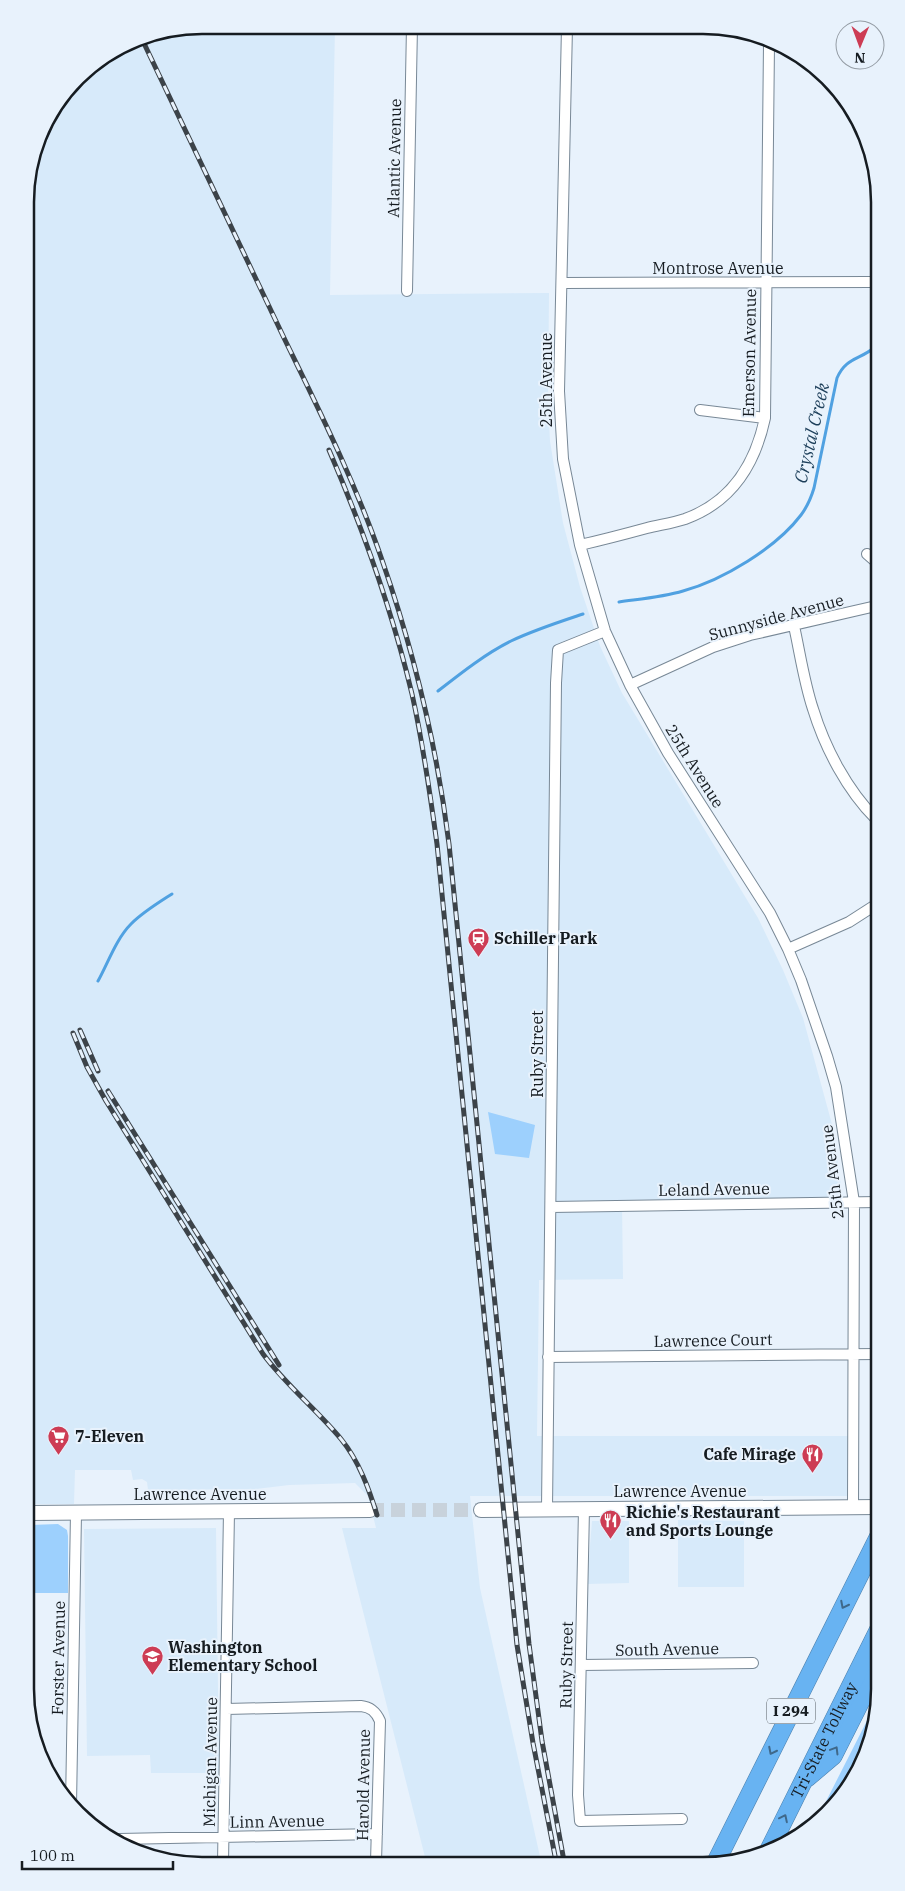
<svg xmlns="http://www.w3.org/2000/svg" width="905" height="1891" font-family="'IBM Plex Serif',serif">
<style>
.built{fill:#d7eafa}
.green{fill:#9dd0fd}
.lines{fill:none;stroke-linecap:round;stroke-linejoin:round}
.stream{stroke:#50a1e1;stroke-width:3}
.secondary-tunnel{stroke:#c8d2db;stroke-width:14;stroke-dasharray:14 7;stroke-linecap:butt}
.minor-casing{stroke:#788896;stroke-width:12}
.secondary-casing{stroke:#788896;stroke-width:16}
.motorway-casing{stroke:#4b7ea9;stroke-width:19}
.minor{stroke:#fff;stroke-width:10}
.secondary{stroke:#fff;stroke-width:14}
.motorway{stroke:#68b3f2;stroke-width:18}
.rail-casing{stroke:#3c4349;stroke-width:5}
.rail{stroke:#e8f2fc;stroke-width:3;stroke-dasharray:9;stroke-linecap:butt}
.oneway{stroke:#3f688a}
.labels{text-anchor:middle;stroke-width:4;stroke-linejoin:round;paint-order:stroke}
.shield{fill:#e8f2fc;stroke:#555c63;stroke-width:1}
.shield-label{font-size:15px;font-weight:bold;fill:#161c21}
.street-label{font-size:16px;fill:#161c21;stroke:#e8f2fc}
.poi-label{font-size:16px;font-weight:bold;fill:#161c21;stroke:#e8f2fc;text-anchor:start}
.water-label{font-size:18px;font-style:italic;fill:#1c3e59;stroke:#e8f2fc}
.rim{fill:none;stroke:#161c21;stroke-width:2.5}
</style>
<rect width="100%" height="100%" fill="#e8f2fc"/>
<path class="built" d="M 201,25 L 335,26 L 330,295 L 549,293 L 548,402 L 550,441 L 563,523 L 580,587 L 600,646 L 622,693 L 758,918 L 783,970 L 803,1018 L 833,1128 L 843,1200 L 622,1204 L 623,1279 L 539,1280 L 537,1436 L 849,1436 L 848,1496 L 470,1496 L 480,1588 L 541,1861 L 426,1861 L 342,1528 L 376,1528 L 368,1496 L 355,1483 L 289,1485 L 256,1489 L 148,1490 L 147,1482 L 142,1479 L 133,1480 L 131,1470 L 75,1470 L 74,1504 L 30,1504 L 26,179 L 43,123 L 85,69 L 134,38 Z
M 872,1360 L 878,1360 L 879,1482 L 873,1494 Z
M 678,1520 L 744,1521 L 744,1587 L 678,1587 Z
M 592,1521 L 629,1521 L 629,1583 L 587,1584 Z
M 216,1528 L 219,1773 L 151,1773 L 150,1755 L 87,1756 L 84,1529 Z
M 875,1721 L 867,1757 L 843,1797 L 831,1809 Z"/>
<path class="green" d="M 488,1112 L 535,1125 L 529,1158 L 495,1154 Z
M 58,1524 L 67,1530 L 68,1536 L 68,1593 L 31,1593 L 30,1525 Z
M 880,1695 L 875,1721 L 831,1809 L 814,1825 Z"/>
<g class="lines">
<path class="stream" d="M 619,602 C 640,599 663,597 683,591 C 723,580 776,548 801,515 C 807,507 811,498 814,488 L 837,378 C 846,357 860,360 875,347
M 438,691 C 461,673 485,654 511,641 C 534,630 559,622 583,614
M 98,981 C 108,963 116,939 131,924 C 143,912 158,903 172,894"/>
<path class="secondary-tunnel" d="M 370,1510 L 481,1510"/>
<defs>
<path id="minor" d="M 567,27 L 559,391 L 563,459 L 580,545 L 605,631 L 630,685 L 668,753 L 770,913 L 788,949 L 801,980 L 827,1056 L 836,1087 L 854,1202 L 853,1507
M 562,283 L 874,282
M 407,291 L 412,26
M 700,410 L 765,418
M 580,545 C 602,540 625,534 647,528 C 659,525 673,523 685,519 C 732,502 755,465 765,418 L 769,44
M 867,554 L 875,561
M 794,626 C 800,653 804,682 813,709 C 825,748 847,790 876,819
M 630,685 L 713,647 L 750,635 L 876,606
M 788,949 L 849,922 L 877,904
M 551,1207 L 878,1202
M 548,1357 L 878,1354
M 547,1509 L 556,683 L 558,650 L 605,631
M 584,1509 L 578,1795 L 580,1821 L 682,1819
M 581,1665 L 753,1663
M 226,1709 L 361,1706 C 371,1707 376,1712 380,1721 L 376,1862
M 71,1805 L 76,1513
M 119,1839 L 377,1834
M 223,1862 L 229,1512"/>
<path id="secondary" d="M 481,1510 L 879,1507
M 30,1513 L 370,1510"/>
<g id="motorway">
<path d="M 807,1778 L 833,1756 L 879,1665"/>
<path id="s1" d="M 768,1852 L 879,1629"/>
<path d="M 717,1860 L 879,1536"/>
</g>
</defs>
<use href="#minor" class="minor-casing"/>
<use href="#secondary" class="secondary-casing"/>
<use href="#motorway" class="motorway-casing"/>
<use href="#minor" class="minor"/>
<use href="#secondary" class="secondary"/>
<use href="#motorway" class="motorway"/>
<defs>
<path id="rail" d="M 141,37 C 189,138 237,239 285,340 C 320,412 356,484 382,560 C 414,652 437,747 449,844 L 529,1644 L 542,1741 L 564,1861
M 329,450 C 363,529 392,610 412,694 C 423,743 430,793 437,844 L 517,1645 L 533,1743 L 556,1861
M 80,1030 L 98,1071
M 73,1033 L 87,1067 L 106,1101 L 263,1354 C 286,1385 316,1409 341,1439 C 359,1461 369,1489 377,1515
M 108,1091 L 279,1365"/>
</defs>
<use href="#rail" class="rail-casing"/>
<use href="#rail" class="rail"/>
</g>
<defs><path id="oneway-chevron" d="M-2-3.5L2.5 0L-2 3.5" fill="none" stroke-width="1.6" stroke-linecap="round" stroke-linejoin="round" transform="scale(1.25)"/></defs>
<g class="oneway">
<use href="#oneway-chevron" transform="translate(844 1605) rotate(117)"/>
<use href="#oneway-chevron" transform="translate(835 1750) rotate(-59)"/>
<use href="#oneway-chevron" transform="translate(772 1751) rotate(117)"/>
<use href="#oneway-chevron" transform="translate(784 1818) rotate(-64)"/>
</g>
<defs>
<symbol id="station-pin" viewBox="-11 -11 22 30"><path d="M0 17L-7.5 6A9.5 9.5 0 1 1 7.5 6Z" fill="#cd3c54" stroke="#e8f2fc"/><path d="M-3-6H3Q5-6 5-4V2Q5 4 3 4L4.5 6H3L1.5 4h-3L-3 6H-4.5L-3 4Q-5 4-5 2V-4Q-5-6-3-6ZM-3.5-4v3h7v-3ZM-3.5 1v1.5H-2V1ZM2 1v1.5H3.5V1Z" fill="#fff"/></symbol>
<symbol id="supermarket-pin" viewBox="-11 -11 22 30"><path d="M0 17L-7.5 6A9.5 9.5 0 1 1 7.5 6Z" fill="#cd3c54" stroke="#e8f2fc"/><path d="M-6-5.5h2.5l.6 2H6L4.5 2H-2.5L-4.4-4H-6ZM-1.5 3.2a1.3 1.3 0 1 0 .1 0ZM3 3.2a1.3 1.3 0 1 0 .1 0Z" fill="#fff"/></symbol>
<symbol id="restaurant-pin" viewBox="-11 -11 22 30"><path d="M0 17L-7.5 6A9.5 9.5 0 1 1 7.5 6Z" fill="#cd3c54" stroke="#e8f2fc"/><path d="M-5-6h1v4h1v-4h1v4h1v-4h1v5L-1.5 .5V6h-2V.5L-5-1ZM5-6V6H3V1.5H1.5Q1.5-4 5-6Z" fill="#fff"/></symbol>
<symbol id="school-pin" viewBox="-11 -11 22 30"><path d="M0 17L-7.5 6A9.5 9.5 0 1 1 7.5 6Z" fill="#cd3c54" stroke="#e8f2fc"/><path d="M0-5L7-2L0 1L-7-2ZM-4 1L0 2.5L4 1V4Q0 6-4 4Z" fill="#fff"/></symbol>
</defs>
<g fill-rule="evenodd">
<use href="#station-pin" x="466" y="926" width="25" height="34"/>
<use href="#supermarket-pin" x="46" y="1424" width="25" height="34"/>
<use href="#restaurant-pin" x="800" y="1442" width="25" height="34"/>
<use href="#restaurant-pin" x="598" y="1508" width="25" height="34"/>
<use href="#school-pin" x="140" y="1644" width="25" height="34"/>
</g>
<g class="labels">
<rect class="shield" x="767" y="1698.5" width="48" height="25" rx="4"/>
<g class="shield-label">
<text x="791" y="1716">I 294</text>
</g>
<g class="street-label">
<text transform="translate(394 158) rotate(-89)" y="6">Atlantic Avenue</text>
<text x="718" y="274">Montrose Avenue</text>
<text transform="translate(749 353) rotate(-89)" y="6">Emerson Avenue</text>
<text transform="translate(546 380) rotate(-90)" y="6">25th Avenue</text>
<text transform="translate(776 617) rotate(-15)" y="6">Sunnyside Avenue</text>
<text transform="translate(695 766) rotate(58)" y="6">25th Avenue</text>
<text transform="translate(537 1054) rotate(-90)" y="6">Ruby Street</text>
<text transform="translate(832 1172) rotate(-97)" y="6">25th Avenue</text>
<text transform="translate(714 1189) rotate(-1)" y="6">Leland Avenue</text>
<text transform="translate(713 1340) rotate(-1)" y="6">Lawrence Court</text>
<text x="680" y="1497">Lawrence Avenue</text>
<text x="200" y="1500">Lawrence Avenue</text>
<text transform="translate(667 1649) rotate(-1)" y="6">South Avenue</text>
<text transform="translate(58 1658) rotate(-89)" y="6">Forster Avenue</text>
<text transform="translate(566 1665) rotate(-89)" y="6">Ruby Street</text>
<text dy="6" stroke="none"><textPath href="#s1" startOffset="125">Tri-State Tollway</textPath></text>
<text transform="translate(210 1762) rotate(-89)" y="6">Michigan Avenue</text>
<text transform="translate(363 1785) rotate(-89)" y="6">Harold Avenue</text>
<text transform="translate(277 1821) rotate(-1)" y="6">Linn Avenue</text>
</g>
<g class="poi-label">
<text x="494" y="944">Schiller Park</text>
<text x="75" y="1442">7-Eleven</text>
<text x="796" y="1460" text-anchor="end">Cafe Mirage</text>
<text x="626" y="1518">Richie's Restaurant<tspan x="626" dy="18">and Sports Lounge</tspan></text>
<text x="168" y="1653">Washington<tspan x="168" dy="18">Elementary School</tspan></text>
</g>
<g class="water-label">
<text transform="translate(812 433) rotate(-77)" y="6">Crystal Creek</text>
</g>
</g>
<path d="M0 0H905V1891H0ZM202 34H703A168 168 0 0 1 871 202V1689A168 168 0 0 1 703 1857H202A168 168 0 0 1 34 1689V202A168 168 0 0 1 202 34Z" fill="#e8f2fc" fill-rule="evenodd"/>
<path class="rim" d="M202 34H703A168 168 0 0 1 871 202V1689A168 168 0 0 1 703 1857H202A168 168 0 0 1 34 1689V202A168 168 0 0 1 202 34Z"/>
<g transform="translate(860 45) rotate(181)"><circle r="24" fill="#e8f2fc" stroke="#949ca4"/>
<path d="M0-4L9 19L0 12L-9 19Z" fill="#cd3c54"/>
<text y="-8" font-size="14" font-weight="bold" text-anchor="middle" fill="#161c21">N</text>
</g>
<path d="M22 1861v8h151v-8" fill="none" stroke="#161c21" stroke-width="2.5"/>
<text x="30" y="1861" font-size="15" fill="#161c21" stroke="#e8f2fc" stroke-width="4" paint-order="stroke">100 m</text>
</svg>
